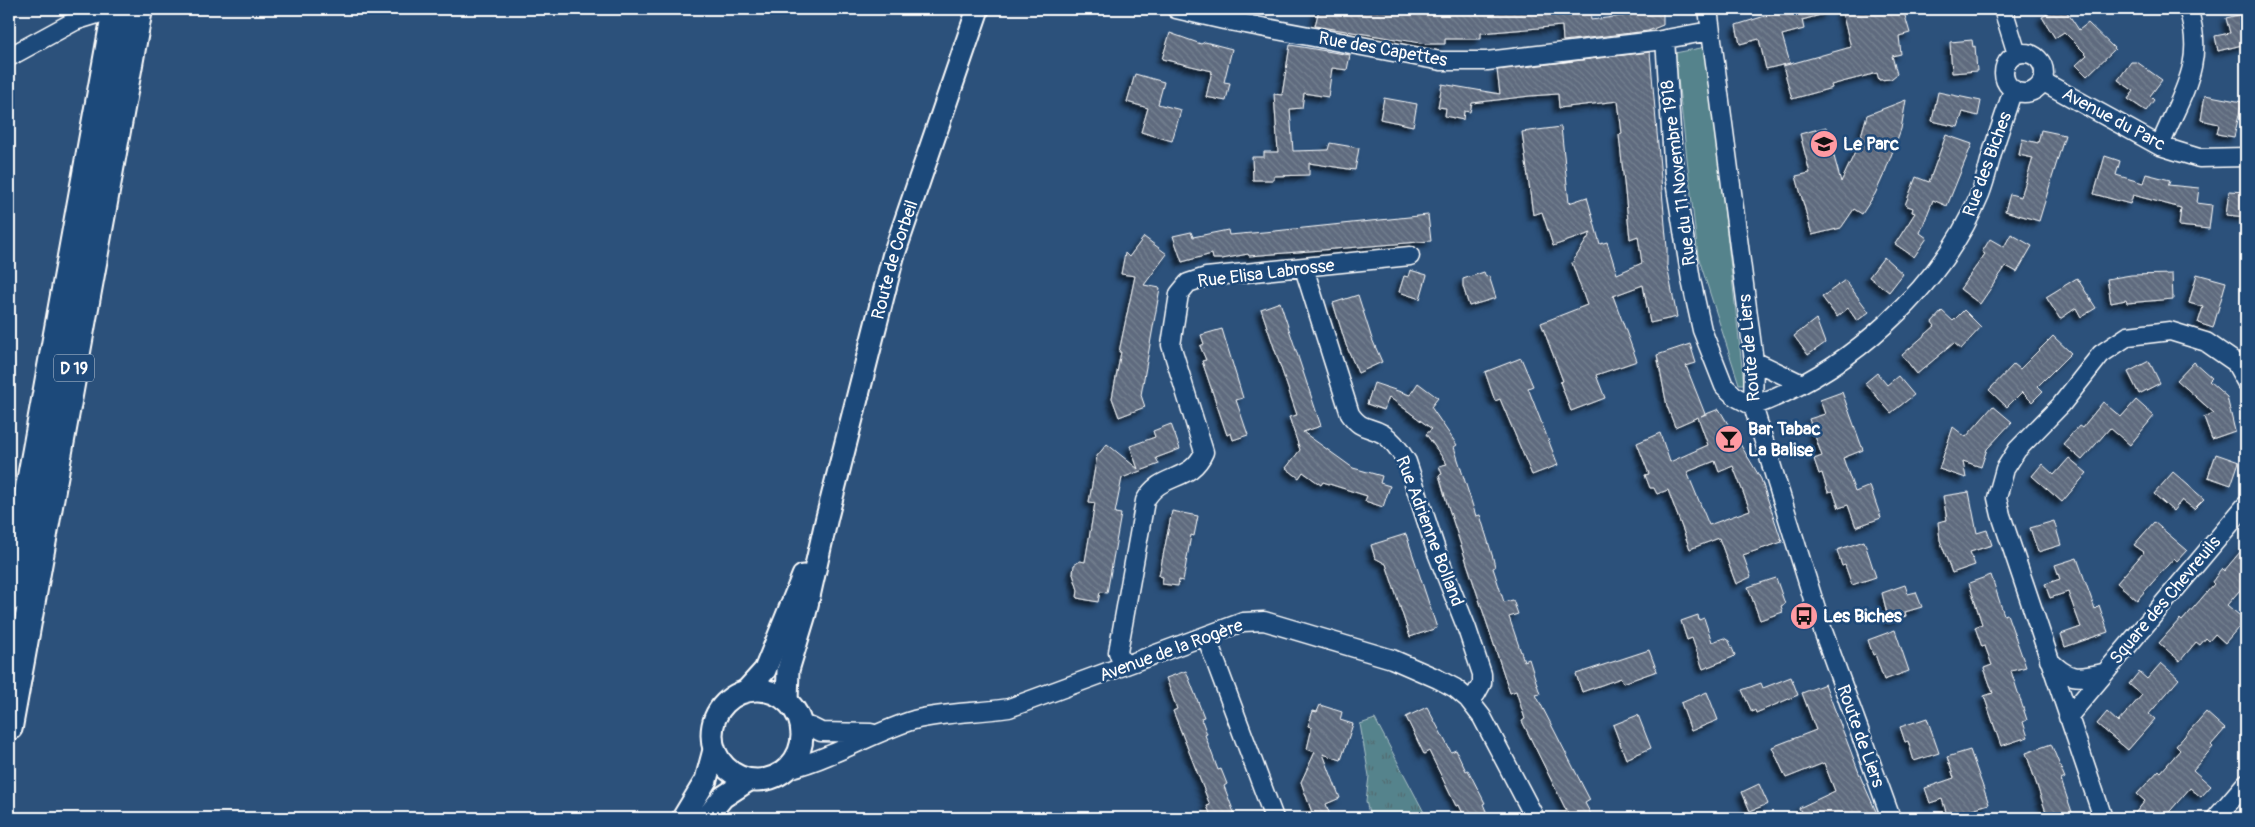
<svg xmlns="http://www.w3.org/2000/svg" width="2255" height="827" font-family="Pangolin,sans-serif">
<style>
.park{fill:url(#park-tufts);stroke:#aac1c6}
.garden{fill:#55838c;stroke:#aac1c6}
.building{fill:url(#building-back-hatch);stroke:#fff;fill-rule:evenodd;filter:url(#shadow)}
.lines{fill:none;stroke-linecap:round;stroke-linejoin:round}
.minor-casing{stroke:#fff;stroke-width:21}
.tertiary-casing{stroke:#fff;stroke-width:25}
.primary-casing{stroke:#fff;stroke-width:30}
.minor{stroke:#1f4a7a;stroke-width:18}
.tertiary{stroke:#1f4a7a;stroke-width:21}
.primary{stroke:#1f4a7a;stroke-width:26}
.labels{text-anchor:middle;stroke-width:5;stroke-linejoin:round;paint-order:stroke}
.shield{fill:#1f4a7a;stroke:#bcc9d7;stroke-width:1}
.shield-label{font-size:16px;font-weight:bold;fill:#fff}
.street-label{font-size:18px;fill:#fff;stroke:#1f4a7a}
.poi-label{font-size:18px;font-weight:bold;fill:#fff;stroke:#1f4a7a;text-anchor:start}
</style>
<defs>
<pattern id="park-tufts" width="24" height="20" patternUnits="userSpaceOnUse" patternTransform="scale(1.25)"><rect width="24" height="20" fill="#55838c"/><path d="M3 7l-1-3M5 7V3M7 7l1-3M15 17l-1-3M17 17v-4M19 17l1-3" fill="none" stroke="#516a6f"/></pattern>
<pattern id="building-back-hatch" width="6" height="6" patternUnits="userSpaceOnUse" patternTransform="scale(1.25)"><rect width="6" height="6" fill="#5e6b7e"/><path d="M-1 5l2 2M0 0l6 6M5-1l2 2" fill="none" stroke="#768191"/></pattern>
<filter id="shadow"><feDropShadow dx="-4.5" dy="4.5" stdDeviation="2.5" flood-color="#0009"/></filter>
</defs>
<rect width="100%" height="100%" fill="#2c517b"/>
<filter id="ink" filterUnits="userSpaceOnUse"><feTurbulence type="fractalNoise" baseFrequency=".02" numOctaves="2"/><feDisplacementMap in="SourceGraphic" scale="10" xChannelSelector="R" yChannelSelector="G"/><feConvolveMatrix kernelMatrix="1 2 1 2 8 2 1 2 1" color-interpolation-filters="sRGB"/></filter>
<g filter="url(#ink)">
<path class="park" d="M 1375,719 L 1427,818 L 1370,818 L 1366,801 L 1369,776 L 1360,724 Z"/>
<path class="garden" d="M 1706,47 L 1744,384 L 1739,384 L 1698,256 L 1675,53 Z"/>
<path class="building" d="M 1319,9 L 1590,9 L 1591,20 L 1637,14 L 1637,9 L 1663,9 L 1663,25 L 1648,31 L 1563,41 L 1562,26 L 1481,33 L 1481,39 L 1445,39 L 1445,44 L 1427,44 L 1315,26 Z
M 1777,9 L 1827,9 L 1828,13 L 1802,20 L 1804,29 L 1782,35 L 1790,63 L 1766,69 L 1759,39 L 1740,44 L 1736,25 L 1778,12 Z
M 1841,9 L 1903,9 L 1910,33 L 1899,36 L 1901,54 L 1892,56 L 1897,74 L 1891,79 L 1879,80 L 1877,73 L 1831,85 L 1832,88 L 1792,99 L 1783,66 L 1851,47 Z
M 2056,9 L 2065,9 L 2079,30 L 2088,23 L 2115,49 L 2087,76 L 2076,65 L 2087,55 L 2064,32 L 2055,38 L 2042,17 Z
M 2246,13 L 2246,44 L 2218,51 L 2215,36 L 2230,33 L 2226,18 Z
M 1170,33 L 1201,44 L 1205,42 L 1232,49 L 1224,82 L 1230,83 L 1226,101 L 1206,97 L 1212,71 L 1162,59 Z
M 1972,40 L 1973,47 L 1975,46 L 1977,71 L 1952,73 L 1950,42 Z
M 1290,45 L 1350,55 L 1347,70 L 1332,68 L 1328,97 L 1304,93 L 1302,108 L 1290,109 L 1293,151 L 1328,150 L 1330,143 L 1359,148 L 1355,170 L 1309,163 L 1309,175 L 1274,176 L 1274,180 L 1253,180 L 1252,157 L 1264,157 L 1264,152 L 1278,152 L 1274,94 L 1282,95 Z
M 1650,52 L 1667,248 L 1667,266 L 1677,317 L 1650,323 L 1643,285 L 1613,296 L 1637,361 L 1596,375 L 1605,398 L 1571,411 L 1560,382 L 1563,381 L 1541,323 L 1587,305 L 1572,263 L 1591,233 L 1553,246 L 1542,212 L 1533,215 L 1522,132 L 1561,127 L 1569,203 L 1587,197 L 1600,244 L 1607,242 L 1617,274 L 1642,263 L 1638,236 L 1630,239 L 1619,135 L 1622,134 L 1618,101 L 1559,108 L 1558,94 L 1530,96 L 1472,103 L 1470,112 L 1464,111 L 1463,120 L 1445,116 L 1446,108 L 1438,107 L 1442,84 L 1500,94 L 1497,70 Z
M 2131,62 L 2137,62 L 2162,80 L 2150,96 L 2154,100 L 2146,111 L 2128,99 L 2134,91 L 2118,80 Z
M 1135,74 L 1164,82 L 1158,104 L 1181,110 L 1172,141 L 1141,132 L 1148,108 L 1127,102 Z
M 1938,92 L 1981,101 L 1978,116 L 1963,112 L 1958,127 L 1932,121 Z
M 2205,95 L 2242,102 L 2234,137 L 2217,134 L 2219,124 L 2201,120 Z
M 1384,98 L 1417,104 L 1413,126 L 1380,119 Z
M 1906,100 L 1901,129 L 1885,172 L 1875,194 L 1862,214 L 1854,209 L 1841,228 L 1812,235 L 1796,176 L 1810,173 L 1800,134 L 1826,127 L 1841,182 L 1858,146 L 1867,115 Z
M 2041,130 L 2065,135 L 2039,221 L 2005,211 L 2010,194 L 2021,197 L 2033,158 L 2019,155 L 2022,139 L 2038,143 Z
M 1946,135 L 1972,144 L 1947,206 L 1933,200 L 1920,233 L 1927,238 L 1914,257 L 1895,244 L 1915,213 L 1912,212 L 1913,208 L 1905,205 L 1916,177 L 1929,182 Z
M 2105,156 L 2120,161 L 2116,175 L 2143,183 L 2146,174 L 2170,180 L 2168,185 L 2199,188 L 2197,203 L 2212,205 L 2209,229 L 2179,226 L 2181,208 L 2133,195 L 2130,204 L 2094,194 Z
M 2229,191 L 2246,192 L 2246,217 L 2226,215 Z
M 1428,215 L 1431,241 L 1249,256 L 1248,254 L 1222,259 L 1213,259 L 1212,254 L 1182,262 L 1173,236 L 1191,232 L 1193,237 L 1228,230 L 1229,235 L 1275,231 Z
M 2011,234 L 2032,246 L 2017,272 L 2006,266 L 1980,304 L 1960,289 L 1985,254 L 1982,252 L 1990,239 L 2004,247 Z
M 1144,237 L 1167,254 L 1144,285 L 1160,288 L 1141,395 L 1145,407 L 1119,417 L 1112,398 L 1121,352 L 1119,352 L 1135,276 L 1121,274 L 1125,253 L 1129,257 Z
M 1884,257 L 1903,274 L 1889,292 L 1869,277 Z
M 1410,270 L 1427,275 L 1420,299 L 1399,292 L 1404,276 L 1408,277 Z
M 1484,272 L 1486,277 L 1489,276 L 1496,298 L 1469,306 L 1463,286 L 1463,279 Z
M 2172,274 L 2173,299 L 2127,303 L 2126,300 L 2111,303 L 2107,279 L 2131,275 Z
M 2197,274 L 2226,282 L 2213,328 L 2198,323 L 2203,307 L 2189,303 Z
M 2077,278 L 2096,308 L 2081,317 L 2076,308 L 2060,319 L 2046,297 Z
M 1845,280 L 1869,312 L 1857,321 L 1848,308 L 1837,317 L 1822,297 Z
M 1358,295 L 1372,339 L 1382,362 L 1358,373 L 1346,345 L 1333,303 Z
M 1280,302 L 1321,426 L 1303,432 L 1353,468 L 1382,476 L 1380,483 L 1390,486 L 1383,507 L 1365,501 L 1367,496 L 1323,482 L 1321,485 L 1303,472 L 1299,478 L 1286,468 L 1300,450 L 1289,417 L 1297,415 L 1261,309 Z
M 1964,310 L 1981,327 L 1961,349 L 1954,343 L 1917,374 L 1902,355 L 1935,326 L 1932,322 L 1942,311 L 1953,321 Z
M 1816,319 L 1825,343 L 1808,355 L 1794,336 Z
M 1222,329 L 1243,398 L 1236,400 L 1248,435 L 1233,440 L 1231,433 L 1227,435 L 1202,361 L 1206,360 L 1200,346 L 1204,344 L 1201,335 Z
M 2053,336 L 2071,353 L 2038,386 L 2043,391 L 2032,402 L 2022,392 L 2007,407 L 1989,390 L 2014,364 L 2020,369 Z
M 1690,344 L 1696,363 L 1686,366 L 1705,414 L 1701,416 L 1719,409 L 1761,479 L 1782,542 L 1743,555 L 1751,577 L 1736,584 L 1719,538 L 1690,549 L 1668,490 L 1657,494 L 1654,488 L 1650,488 L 1645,475 L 1649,474 L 1637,443 L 1660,433 L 1670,462 L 1708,445 L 1698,417 L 1675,427 L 1667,406 L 1657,355 ZM 1715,461 L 1719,472 L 1733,466 L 1750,510 L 1709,525 L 1687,472 Z
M 1521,358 L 1533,386 L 1528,388 L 1558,465 L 1532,475 L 1500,399 L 1495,401 L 1485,372 Z
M 2149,361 L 2160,383 L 2139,394 L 2128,372 Z
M 2194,362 L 2212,378 L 2209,381 L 2227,397 L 2235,431 L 2212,439 L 2204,417 L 2214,413 L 2177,380 Z
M 1877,373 L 1887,385 L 1898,376 L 1914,395 L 1891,413 L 1865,383 Z
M 1374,383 L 1410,395 L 1418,383 L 1438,398 L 1431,407 L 1457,445 L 1454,447 L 1476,516 L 1480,515 L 1493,558 L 1495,567 L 1493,568 L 1504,602 L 1513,600 L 1518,614 L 1509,617 L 1524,661 L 1529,659 L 1540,694 L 1536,695 L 1590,800 L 1585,803 L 1593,818 L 1570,818 L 1522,721 L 1525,719 L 1516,691 L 1510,693 L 1447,503 L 1439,475 L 1442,474 L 1439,466 L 1447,464 L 1426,434 L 1432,429 L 1389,397 L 1384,410 L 1367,404 Z
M 1842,392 L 1863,450 L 1843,458 L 1855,492 L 1870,486 L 1881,518 L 1856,527 L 1848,505 L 1839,508 L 1833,491 L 1828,492 L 1822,473 L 1819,474 L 1814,459 L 1822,456 L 1809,419 L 1825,414 L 1820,400 Z
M 2136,400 L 2154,416 L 2130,445 L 2110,428 L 2082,460 L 2063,444 L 2079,426 L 2082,428 L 2103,402 L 2121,417 Z
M 1993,406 L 2012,422 L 1987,449 L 1981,467 L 1963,461 L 1966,478 L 1939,469 L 1953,427 L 1966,437 Z
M 1171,424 L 1180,449 L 1156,458 L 1159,464 L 1122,478 L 1115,513 L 1121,514 L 1107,593 L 1100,592 L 1098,602 L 1077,598 L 1078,590 L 1073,574 L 1074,565 L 1080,561 L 1085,562 L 1095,503 L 1089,502 L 1097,456 L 1107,444 L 1138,469 L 1130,446 L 1155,437 L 1153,431 Z
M 2216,454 L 2239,462 L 2231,485 L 2208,477 Z
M 2069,458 L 2087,473 L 2062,502 L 2032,476 L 2042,464 L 2054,475 Z
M 2173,472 L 2204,499 L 2194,509 L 2182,500 L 2173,511 L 2154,494 Z
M 1969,492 L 1977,533 L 1987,530 L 1992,545 L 1970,552 L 1975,565 L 1952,573 L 1940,540 L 1938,522 L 1947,520 L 1943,496 Z
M 1172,511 L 1198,516 L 1194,536 L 1191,535 L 1183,581 L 1179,580 L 1178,586 L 1162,584 L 1163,577 L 1159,576 Z
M 2054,521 L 2061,545 L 2038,552 L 2030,528 Z
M 2154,522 L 2187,550 L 2177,561 L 2174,558 L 2137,600 L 2117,583 L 2144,552 L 2134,545 Z
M 1406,534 L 1437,628 L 1410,637 L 1386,564 L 1375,558 L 1371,545 Z
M 1864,541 L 1876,577 L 1852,585 L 1845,565 L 1842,566 L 1837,550 Z
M 2246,545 L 2246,583 L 2227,605 L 2245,620 L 2225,643 L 2215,634 L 2209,641 L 2206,638 L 2200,645 L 2196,642 L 2180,661 L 2159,643 L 2180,619 L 2182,621 L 2214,584 L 2212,582 L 2217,575 L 2222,569 L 2224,571 Z
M 2077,558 L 2095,609 L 2099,605 L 2108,632 L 2065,647 L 2061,634 L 2081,627 L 2068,592 L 2050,598 L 2045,584 L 2060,579 L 2055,565 Z
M 1991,575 L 2004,615 L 2007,614 L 2026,667 L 2011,671 L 2027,720 L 2023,722 L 2028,737 L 2001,746 L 1984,696 L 1993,693 L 1984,668 L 1992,665 L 1985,646 L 1982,647 L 1975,627 L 1982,624 L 1969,583 Z
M 1776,578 L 1785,604 L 1781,606 L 1783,612 L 1760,620 L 1748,587 Z
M 1905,585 L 1908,594 L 1916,592 L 1922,607 L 1905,612 L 1906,616 L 1889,622 L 1882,593 Z
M 1698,615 L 1699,620 L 1704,618 L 1712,642 L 1724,638 L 1729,641 L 1735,655 L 1733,657 L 1703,669 L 1692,638 L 1687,640 L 1681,621 Z
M 1895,630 L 1909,671 L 1884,680 L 1875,654 L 1873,655 L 1868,640 Z
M 1649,650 L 1657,671 L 1623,683 L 1621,678 L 1582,692 L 1576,674 Z
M 2161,663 L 2179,679 L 2149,714 L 2155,719 L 2128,750 L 2097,724 L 2107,712 L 2118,722 L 2142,695 L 2129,684 L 2139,672 L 2147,679 Z
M 1186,671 L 1204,717 L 1201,718 L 1207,734 L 1205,735 L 1218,770 L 1221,769 L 1227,784 L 1224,786 L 1236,818 L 1212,818 L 1207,806 L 1210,805 L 1173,711 L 1177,709 L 1166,678 Z
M 1791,677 L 1798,695 L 1756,713 L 1755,710 L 1752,712 L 1742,690 L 1761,683 L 1763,688 Z
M 1825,684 L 1861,778 L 1879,818 L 1804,818 L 1799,808 L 1835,791 L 1824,763 L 1786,778 L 1772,747 L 1816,730 L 1802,693 Z
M 1707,692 L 1718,720 L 1691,731 L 1681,703 Z
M 1320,705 L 1342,712 L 1340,720 L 1353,724 L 1341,760 L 1323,754 L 1340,798 L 1326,804 L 1331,818 L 1314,818 L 1301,782 L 1315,752 L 1307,749 L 1311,732 L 1311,727 L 1308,726 L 1313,711 L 1317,712 Z
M 1427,707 L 1451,752 L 1456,750 L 1466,771 L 1468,770 L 1485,803 L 1483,804 L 1489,818 L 1465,818 L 1459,805 L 1456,806 L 1429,751 L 1424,754 L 1406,717 Z
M 2206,712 L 2225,729 L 2211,745 L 2213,747 L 2193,770 L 2211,786 L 2201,797 L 2190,788 L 2164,818 L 2131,818 L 2145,801 L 2137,794 L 2159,770 L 2161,772 L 2180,750 L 2176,746 Z
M 1638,715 L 1651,748 L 1626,759 L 1613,725 Z
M 1927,718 L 1939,753 L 1914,761 L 1908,741 L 1905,742 L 1900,727 Z
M 2051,744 L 2065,778 L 2061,780 L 2073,815 L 2063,818 L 2048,818 L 2026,753 Z
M 1970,750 L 1989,804 L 1972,809 L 1975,818 L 1948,818 L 1942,799 L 1930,803 L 1925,788 L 1954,778 L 1947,757 Z
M 1759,784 L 1768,804 L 1750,811 L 1742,792 Z"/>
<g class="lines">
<defs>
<path id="minor" d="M 1176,9 L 1224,20 L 1441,61 L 1487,61 L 1655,41 L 1710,31
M 1708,9 L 1754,361 L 1753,406 L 1823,631 L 1891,818
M 2003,9 L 2017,54
M 1665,39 L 1674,175 L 1691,280 L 1702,330 L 1724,386 L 1736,397 L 1753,406
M2004 73a20 20 0 1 1 40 0a20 20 0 1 1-40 0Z
M 9,57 L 75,21 L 114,9
M 2042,81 L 2160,146 L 2199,158 L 2246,157
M 2160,146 C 2179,97 2207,65 2188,9
M 1304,268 L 1350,414 C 1362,431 1367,425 1383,434 C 1393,440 1401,452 1407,462 L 1437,553 L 1467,629 L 1482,674 L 1482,683 L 1476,694 L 1468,699
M 1754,361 L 1802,384
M 1753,406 C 1848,372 1941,288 1980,194 C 1986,179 1989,163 1994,147 C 2000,128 2007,109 2013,89
M 1206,636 L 1274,818
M 2049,660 C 2068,680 2077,679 2103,673
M 1123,666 L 1118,652 L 1145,501 C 1161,471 1190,484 1204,452 L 1171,345 L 1179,294 L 1188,283 L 1206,277 L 1410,256
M 2068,717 L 2246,505
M 801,725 L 811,727 L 821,732 L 871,733
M 785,770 C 800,766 815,761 829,755 C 857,744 884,729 914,720 C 945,712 977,713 1009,708 L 1243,622 L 1264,621 L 1392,659 L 1438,679 L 1455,688 L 1468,699 L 1482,717 L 1535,818
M 2103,818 L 2001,515 L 1997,498 L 2005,469 L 2017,450 L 2061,405 L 2101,354 L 2128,336 L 2170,331 L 2206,342 L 2235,362 L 2246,382
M 2216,818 L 2246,783"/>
<g id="tertiary">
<circle cx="757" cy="735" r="45"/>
<path d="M 746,691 L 765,670 L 803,576"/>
<path id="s1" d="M 787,701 L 788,670 L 805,614 L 827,517 L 893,257 L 978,9"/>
<path d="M 683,818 L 706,780 L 714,750"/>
<path d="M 706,818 L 723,797 L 749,780"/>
</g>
<path id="primary" d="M 9,598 L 116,9
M 9,727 L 139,9"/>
</defs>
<use href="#minor" class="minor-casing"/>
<use href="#tertiary" class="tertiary-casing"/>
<use href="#primary" class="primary-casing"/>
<use href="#minor" class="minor"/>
<use href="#tertiary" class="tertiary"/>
<use href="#primary" class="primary"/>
</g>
</g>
<defs>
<symbol id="school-disc" viewBox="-11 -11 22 22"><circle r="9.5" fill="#ff9aa2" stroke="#1f4a7a"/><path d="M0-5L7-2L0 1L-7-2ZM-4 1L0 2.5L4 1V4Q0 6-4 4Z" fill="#111"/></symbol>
<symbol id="bar-disc" viewBox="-11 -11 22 22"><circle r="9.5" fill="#ff9aa2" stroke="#1f4a7a"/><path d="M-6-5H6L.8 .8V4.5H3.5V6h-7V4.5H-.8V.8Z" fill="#111"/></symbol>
<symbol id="bus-disc" viewBox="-11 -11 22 22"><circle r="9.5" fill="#ff9aa2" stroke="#1f4a7a"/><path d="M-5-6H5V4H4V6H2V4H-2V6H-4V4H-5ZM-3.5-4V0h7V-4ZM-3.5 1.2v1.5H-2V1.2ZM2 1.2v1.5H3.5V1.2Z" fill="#111"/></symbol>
</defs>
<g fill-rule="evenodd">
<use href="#school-disc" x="1808" y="128" width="32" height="32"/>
<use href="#bar-disc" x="1713" y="423" width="32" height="32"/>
<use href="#bus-disc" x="1788" y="600" width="32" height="32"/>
</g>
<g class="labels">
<rect class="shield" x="54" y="354.5" width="40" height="27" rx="4"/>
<g class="shield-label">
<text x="74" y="374">D 19</text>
</g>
<g class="street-label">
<text transform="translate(1383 49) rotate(10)" y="6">Rue des Capettes</text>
<text transform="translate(2114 119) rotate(28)" y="6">Avenue du Parc</text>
<text transform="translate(1987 164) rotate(-70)" y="6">Rue des Biches</text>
<text transform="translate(1678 173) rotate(-97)" y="6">Rue du 11 Novembre 1918</text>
<text dy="6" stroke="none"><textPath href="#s1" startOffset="455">Route de Corbeil</textPath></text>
<text transform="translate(1266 273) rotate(-7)" y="6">Rue Elisa Labrosse</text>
<text transform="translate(1749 348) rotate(-95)" y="6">Route de Liers</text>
<text transform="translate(1430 531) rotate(69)" y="6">Rue Adrienne Bolland</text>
<text transform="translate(2165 600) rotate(-50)" y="6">Square des Chevreuils</text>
<text transform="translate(1171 650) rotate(-20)" y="6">Avenue de la Rogère</text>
<text transform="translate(1861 736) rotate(70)" y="6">Route de Liers</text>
</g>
<g class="poi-label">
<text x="1843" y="150">Le Parc</text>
<text x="1748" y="435">Bar Tabac<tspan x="1748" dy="21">La Balise</tspan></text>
<text x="1823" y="622">Les Biches</text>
</g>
</g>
<rect width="2255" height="827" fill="none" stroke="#1f4a7a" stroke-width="30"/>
<rect x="15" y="15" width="2225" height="797" fill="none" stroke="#fff" stroke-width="2" filter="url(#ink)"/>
</svg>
